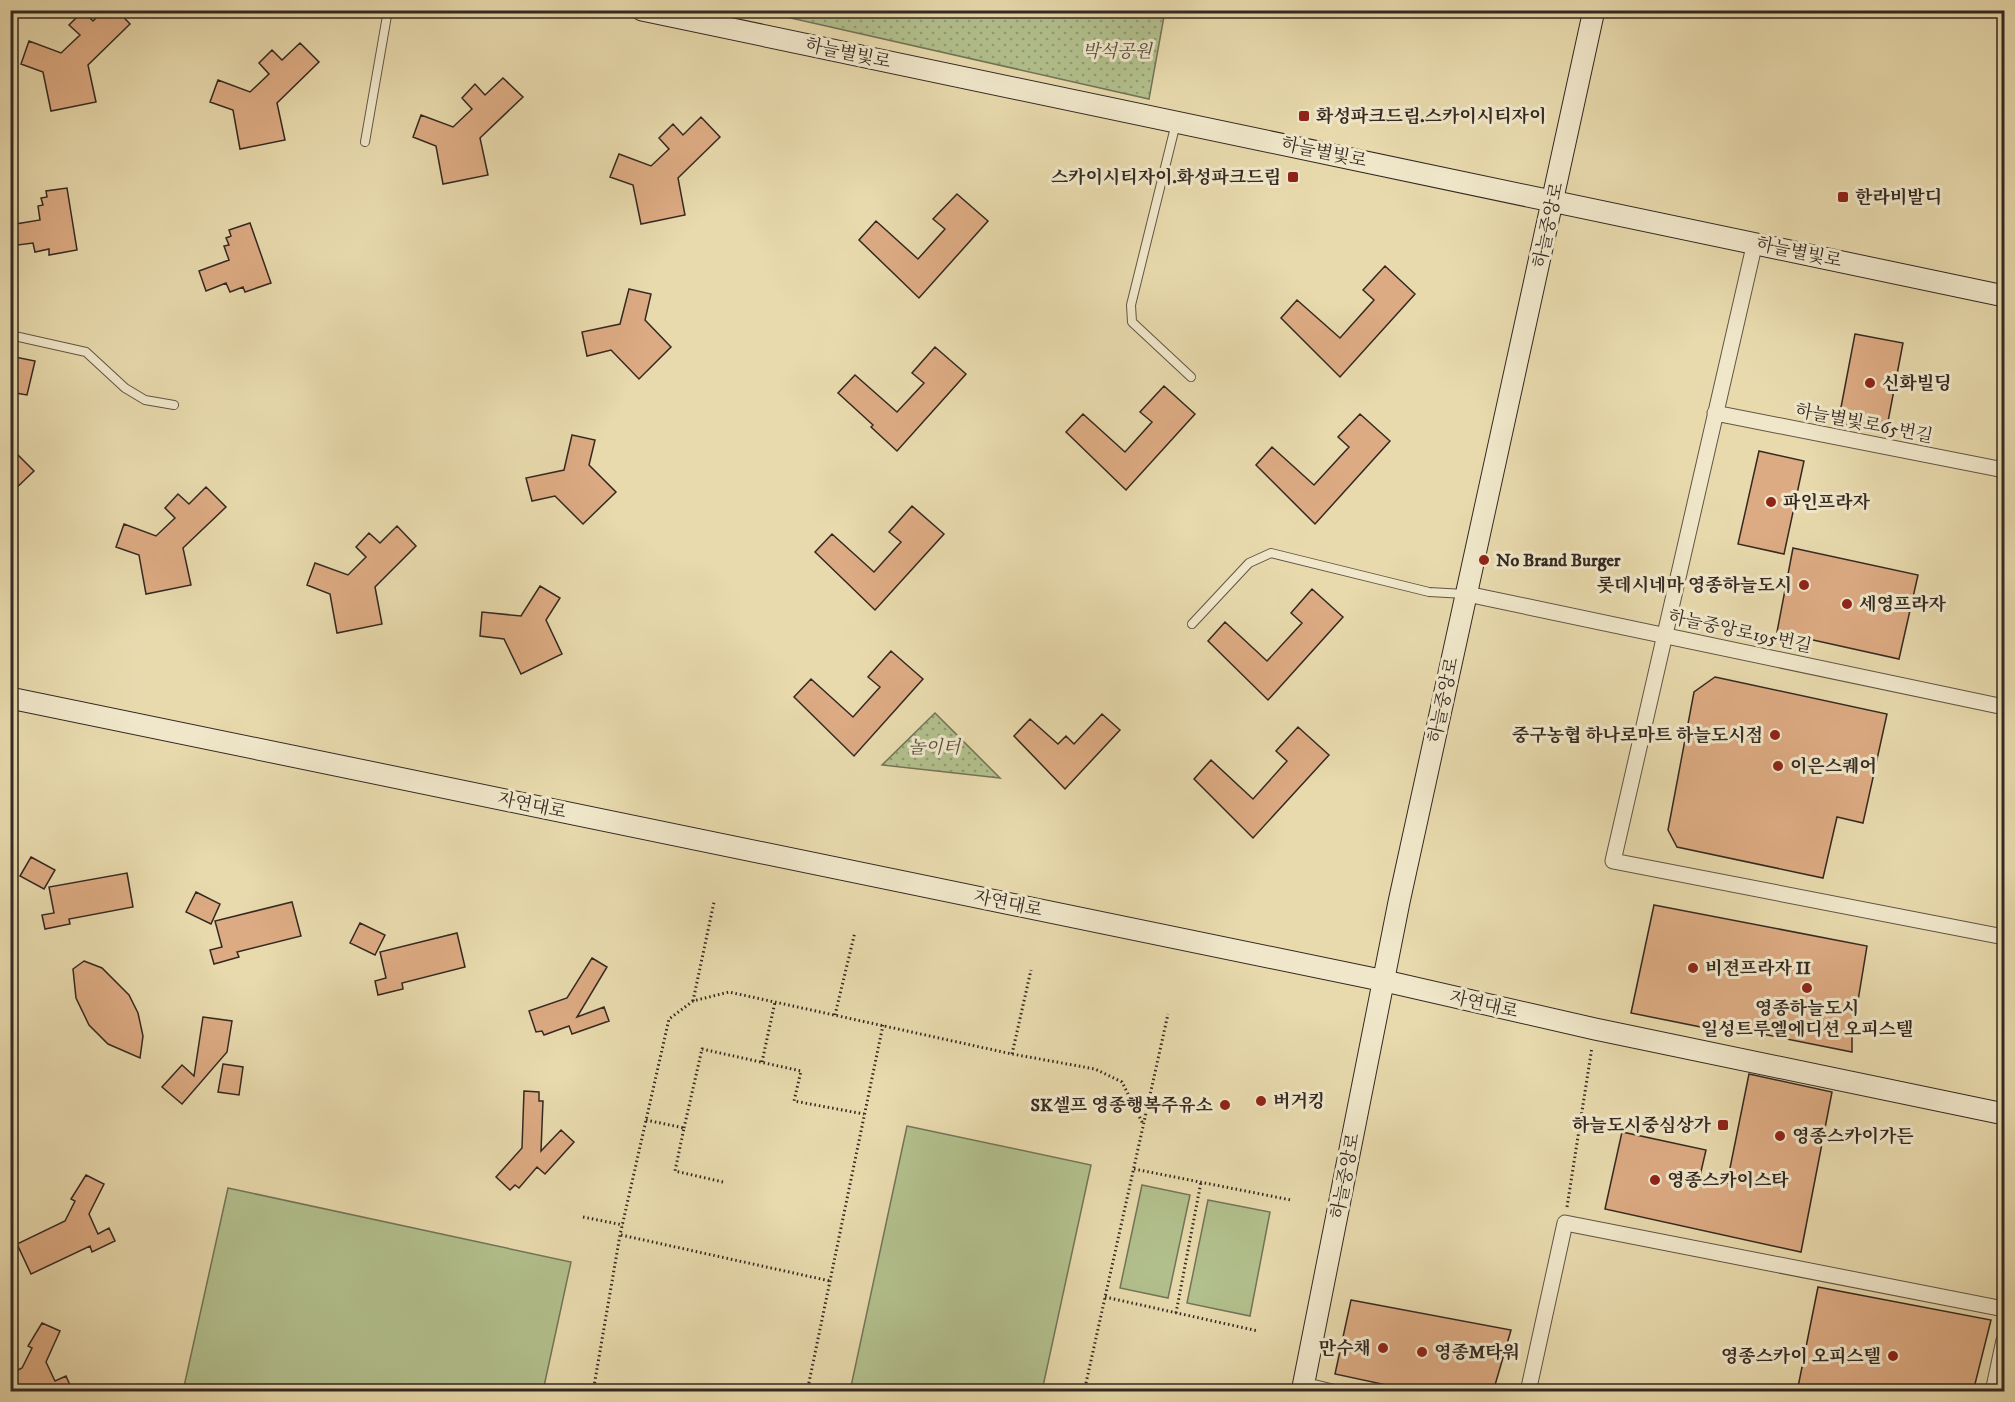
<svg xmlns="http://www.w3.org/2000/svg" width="2015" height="1402" font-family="'IM FELL DW Pica','Noto Serif KR',serif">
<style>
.green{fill:#b2c08d;stroke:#737458;stroke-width:1.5}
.park{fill:url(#park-dots);stroke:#737458;stroke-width:1.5}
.building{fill:#ddab83;stroke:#342922;stroke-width:1.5}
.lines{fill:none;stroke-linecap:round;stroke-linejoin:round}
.lane-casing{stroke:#615545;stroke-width:10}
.street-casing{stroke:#615545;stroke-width:17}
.secondary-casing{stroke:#342922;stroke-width:23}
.path{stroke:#342922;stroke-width:3;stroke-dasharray:1.5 3;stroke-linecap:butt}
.lane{stroke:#f0e7ca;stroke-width:8}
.street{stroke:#f0e7ca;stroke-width:15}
.secondary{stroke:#f0e7ca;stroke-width:21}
.poi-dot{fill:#8f2418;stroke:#f0e7ca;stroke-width:2}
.labels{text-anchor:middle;stroke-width:6;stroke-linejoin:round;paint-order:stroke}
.park-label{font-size:18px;font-style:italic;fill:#544f3d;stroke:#f0e7ca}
.street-label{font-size:18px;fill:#342922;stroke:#f0e7ca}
.poi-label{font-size:18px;font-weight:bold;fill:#342922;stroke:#f0e7ca;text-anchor:start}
</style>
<defs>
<pattern id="park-dots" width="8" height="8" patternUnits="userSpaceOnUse" patternTransform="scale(1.5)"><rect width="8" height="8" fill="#b2c08d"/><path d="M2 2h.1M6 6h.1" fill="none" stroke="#929c73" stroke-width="1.8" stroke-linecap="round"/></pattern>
</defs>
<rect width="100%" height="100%" fill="#e8daad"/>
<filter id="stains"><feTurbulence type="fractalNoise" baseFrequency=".00333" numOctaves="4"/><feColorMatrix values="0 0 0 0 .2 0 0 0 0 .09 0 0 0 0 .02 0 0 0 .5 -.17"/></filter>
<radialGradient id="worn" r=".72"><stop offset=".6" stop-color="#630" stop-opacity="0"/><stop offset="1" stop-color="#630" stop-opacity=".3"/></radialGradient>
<path class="green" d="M 907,1126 L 1091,1165 L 1042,1391 L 850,1391 Z
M 1142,1185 L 1190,1195 L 1168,1298 L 1120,1288 Z
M 228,1188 L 571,1262 L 543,1391 L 183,1391 Z
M 1208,1200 L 1270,1212 L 1250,1316 L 1187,1303 Z"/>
<path class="park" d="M 760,11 L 1165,10 L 1165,11 L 1149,99 Z
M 935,713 L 1000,778 L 882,765 Z"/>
<path class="building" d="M 104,10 L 117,10 L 130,24 L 88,65 L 96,102 L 51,111 L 43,72 L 21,64 L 29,41 L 61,53 L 80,35 L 69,25 L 83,11 L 93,21 Z
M 300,43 L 319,62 L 277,103 L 285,140 L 240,149 L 233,110 L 210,102 L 218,80 L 250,92 L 269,74 L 259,63 L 272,50 L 282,60 Z
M 503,78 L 523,97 L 480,138 L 488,175 L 443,184 L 436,146 L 413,137 L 421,115 L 453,127 L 472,109 L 462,98 L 475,84 L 485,95 Z
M 701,117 L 720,137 L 678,178 L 685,215 L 641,224 L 633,185 L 610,177 L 619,154 L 651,166 L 669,149 L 659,138 L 673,124 L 683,135 Z
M 67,188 L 77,250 L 49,255 L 49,249 L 35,252 L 33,243 L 10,246 L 10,225 L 40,220 L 38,206 L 43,205 L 41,198 L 47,197 L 46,191 Z
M 957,194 L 988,221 L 919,298 L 859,240 L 876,221 L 918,259 L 945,229 L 933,219 Z
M 250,223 L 271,283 L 245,292 L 243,287 L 230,292 L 226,283 L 206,291 L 199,271 L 229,260 L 224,246 L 229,245 L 226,238 L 231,236 L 229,230 Z
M 1385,266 L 1415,294 L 1340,377 L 1281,318 L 1297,300 L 1340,338 L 1374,300 L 1363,290 Z
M 629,289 L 651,294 L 645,320 L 671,347 L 639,379 L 611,350 L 587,356 L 582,332 L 620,324 Z
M 1855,334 L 1903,343 L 1886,432 L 1838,423 Z
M 935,347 L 966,374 L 897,451 L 871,427 L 873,425 L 838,393 L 855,375 L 897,412 L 924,383 L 912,373 Z
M 10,356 L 35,361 L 27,395 L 10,392 Z
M 1164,386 L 1195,414 L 1126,490 L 1066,432 L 1083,414 L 1125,452 L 1152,422 L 1140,412 Z
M 1360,414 L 1390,441 L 1315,524 L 1256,465 L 1272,447 L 1314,485 L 1349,447 L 1338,437 Z
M 572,435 L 595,440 L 589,465 L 616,492 L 583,524 L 555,496 L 532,501 L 526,478 L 564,470 Z
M 10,447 L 34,471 L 10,494 Z
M 1759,451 L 1804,461 L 1784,554 L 1738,544 Z
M 206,487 L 226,507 L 183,548 L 191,585 L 146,594 L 139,555 L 116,547 L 124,524 L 156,536 L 175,518 L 165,508 L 178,494 L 189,504 Z
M 912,506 L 944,534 L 875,610 L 815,552 L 832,534 L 874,572 L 901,542 L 889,532 Z
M 397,526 L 416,546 L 375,587 L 382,624 L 337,633 L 330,594 L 307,585 L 315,563 L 348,575 L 366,557 L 356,547 L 369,533 L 380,543 Z
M 1793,548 L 1918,575 L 1899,659 L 1777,632 Z
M 540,586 L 560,598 L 546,620 L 562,654 L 521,674 L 504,639 L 480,636 L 482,612 L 521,616 Z
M 1312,589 L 1343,617 L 1268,700 L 1208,641 L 1225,622 L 1267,661 L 1302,623 L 1291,613 Z
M 891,651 L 923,679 L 854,756 L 794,697 L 811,679 L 853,717 L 880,687 L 868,677 Z
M 1715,677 L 1887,714 L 1863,823 L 1837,817 L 1823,878 L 1677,847 L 1668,830 L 1694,692 Z
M 1102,714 L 1120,730 L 1065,789 L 1014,736 L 1030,719 L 1058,744 L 1066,736 L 1074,744 Z
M 1298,727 L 1329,755 L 1253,838 L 1194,779 L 1211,760 L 1253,799 L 1287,761 L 1276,751 Z
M 31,857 L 55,870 L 44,889 L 20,876 Z
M 127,873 L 133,907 L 69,919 L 70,924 L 45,929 L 42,915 L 54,913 L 49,887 Z
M 196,892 L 220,904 L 211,924 L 186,912 Z
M 292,902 L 301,936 L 237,952 L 239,957 L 214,964 L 210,950 L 222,947 L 215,921 Z
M 1654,905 L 1867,946 L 1852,1037 L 1852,1052 L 1732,1028 L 1731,1033 L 1631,1013 Z
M 360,923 L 385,935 L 375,955 L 350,943 Z
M 457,933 L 465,967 L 402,983 L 403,989 L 378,995 L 375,981 L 386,978 L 380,952 Z
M 592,958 L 607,967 L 577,1017 L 604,1007 L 609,1021 L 572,1034 L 569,1026 L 544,1035 L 542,1031 L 536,1032 L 529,1011 L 567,998 Z
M 84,961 L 102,968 L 129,995 L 138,1013 L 143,1036 L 140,1058 L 108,1044 L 89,1025 L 76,998 L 73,969 Z
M 203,1017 L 232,1021 L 227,1052 L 182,1104 L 162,1087 L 182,1065 L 194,1076 Z
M 223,1064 L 243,1067 L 239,1095 L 218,1092 Z
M 1749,1074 L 1832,1092 L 1801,1252 L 1605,1209 L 1622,1132 L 1706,1150 L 1699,1180 L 1727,1183 Z
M 524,1091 L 539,1092 L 539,1101 L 543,1101 L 541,1151 L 561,1130 L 574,1142 L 545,1174 L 537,1167 L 519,1188 L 515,1185 L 510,1190 L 496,1177 L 522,1148 Z
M 86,1175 L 104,1184 L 89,1214 L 98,1234 L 109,1228 L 115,1241 L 92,1252 L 90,1246 L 31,1274 L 17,1244 L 65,1221 L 75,1201 L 71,1199 Z
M 1818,1287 L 1991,1320 L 1973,1392 L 1797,1392 Z
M 1351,1300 L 1511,1330 L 1493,1392 L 1419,1392 L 1335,1374 Z
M 42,1323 L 60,1331 L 46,1362 L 55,1381 L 66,1376 L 73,1392 L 10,1392 L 10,1374 L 22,1368 L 32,1348 L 28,1346 Z"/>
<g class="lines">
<defs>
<path id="lane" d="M 1176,123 L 1131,305 L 1132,322 L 1191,377
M 365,142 L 388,10
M 10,335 L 86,352 L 125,388 L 145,400 L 174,405
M 1192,624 L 1249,563 L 1271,553 L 1429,592 L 1465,594"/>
<path id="street" d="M 1755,242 L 1613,861 L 2004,937
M 1715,413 L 2004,470
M 1467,594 L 2004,707
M 1303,1385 L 1332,1392
M 1528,1392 L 1565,1223 L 2004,1309
M 1993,1392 L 2004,1340"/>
<path id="secondary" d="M 642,10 L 2004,296
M 10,698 L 1385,981 L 1595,1029 L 2004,1114
M 1302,1392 L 1399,902 L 1594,10"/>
</defs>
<use href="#lane" class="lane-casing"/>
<use href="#street" class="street-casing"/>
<use href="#secondary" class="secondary-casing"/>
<path class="path" d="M 693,1001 L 714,902
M 835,1015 L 855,932
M 1012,1054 L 1031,970
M 762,1062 L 775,1002
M 646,1120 L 684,1128 L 675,1171 L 723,1182
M 684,1128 L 702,1049 L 801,1071 L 794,1101 L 864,1114
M 1134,1169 L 1291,1200
M 1567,1207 L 1592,1047
M 583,1217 L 623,1225
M 621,1235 L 830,1281
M 1105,1297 L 1258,1331
M 1176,1313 L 1201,1182
M 593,1392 L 620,1235 L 669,1019 L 693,1001 L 729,992 L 1012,1054 L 1095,1069 L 1122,1082 L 1143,1124
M 807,1392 L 883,1025
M 1084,1392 L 1168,1014"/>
<use href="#lane" class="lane"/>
<use href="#street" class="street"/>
<use href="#secondary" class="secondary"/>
</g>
<g class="poi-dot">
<rect x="1298" y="110" width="12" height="12" rx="3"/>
<rect x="1287" y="171" width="12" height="12" rx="3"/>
<rect x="1837" y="191" width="12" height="12" rx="3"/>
<circle cx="1870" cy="383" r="6"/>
<circle cx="1771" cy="502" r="6"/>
<circle cx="1484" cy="560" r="6"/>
<circle cx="1804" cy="585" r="6"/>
<circle cx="1847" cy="604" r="6"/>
<circle cx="1775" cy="735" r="6"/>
<circle cx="1778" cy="766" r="6"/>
<circle cx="1693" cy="968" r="6"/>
<circle cx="1807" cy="988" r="6"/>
<circle cx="1261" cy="1101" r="6"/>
<circle cx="1225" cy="1105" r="6"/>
<rect x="1717" y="1119" width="12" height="12" rx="3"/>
<circle cx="1780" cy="1136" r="6"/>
<circle cx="1655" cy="1180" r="6"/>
<circle cx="1383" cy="1348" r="6"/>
<circle cx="1422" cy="1352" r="6"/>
<circle cx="1893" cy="1356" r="6"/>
</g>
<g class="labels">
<g class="park-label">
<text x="1117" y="57">박석공원</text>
<text x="934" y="753">놀이터</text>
</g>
<g class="street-label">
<text transform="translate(848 53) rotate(12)" y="6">하늘별빛로</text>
<text transform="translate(1324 152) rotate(12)" y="6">하늘별빛로</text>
<text transform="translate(1548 225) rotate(-78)" y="6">하늘중앙로</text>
<text transform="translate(1799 252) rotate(12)" y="6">하늘별빛로</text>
<text transform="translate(1864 423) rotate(11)" y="6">하늘별빛로65번길</text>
<text transform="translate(1740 631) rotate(12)" y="6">하늘중앙로195번길</text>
<text transform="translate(1443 700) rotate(-78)" y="6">하늘중앙로</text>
<text transform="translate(532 805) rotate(12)" y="6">자연대로</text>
<text transform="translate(1008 903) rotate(12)" y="6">자연대로</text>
<text transform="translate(1484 1004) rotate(13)" y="6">자연대로</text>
<text transform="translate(1345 1176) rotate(-79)" y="6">하늘중앙로</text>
</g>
<g class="poi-label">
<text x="1316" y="122">화성파크드림.스카이시티자이</text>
<text x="1281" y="183" text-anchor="end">스카이시티자이.화성파크드림</text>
<text x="1855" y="203">한라비발디</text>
<text x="1882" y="389">신화빌딩</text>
<text x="1783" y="508">파인프라자</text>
<text x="1496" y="566">No Brand Burger</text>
<text x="1792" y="591" text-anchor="end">롯데시네마 영종하늘도시</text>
<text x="1859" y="610">세영프라자</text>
<text x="1763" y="741" text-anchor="end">중구농협 하나로마트 하늘도시점</text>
<text x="1790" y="772">이은스퀘어</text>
<text x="1705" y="974">비젼프라자 II</text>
<text x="1807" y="1014" text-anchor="middle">영종하늘도시<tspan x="1807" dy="21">일성트루엘에디션 오피스텔</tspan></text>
<text x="1273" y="1107">버거킹</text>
<text x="1213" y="1111" text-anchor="end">SK셀프 영종행복주유소</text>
<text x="1711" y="1131" text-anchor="end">하늘도시중심상가</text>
<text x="1792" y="1142">영종스카이가든</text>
<text x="1667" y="1186">영종스카이스타</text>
<text x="1371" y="1354" text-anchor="end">만수채</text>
<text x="1434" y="1358">영종M타워</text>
<text x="1881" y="1362" text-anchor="end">영종스카이 오피스텔</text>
</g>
</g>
<rect width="2015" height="1402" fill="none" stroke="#e8daad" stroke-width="36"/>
<rect x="12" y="12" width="1991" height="1378" fill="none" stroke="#342922" stroke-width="3"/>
<rect x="18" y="18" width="1979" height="1366" fill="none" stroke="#342922" stroke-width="1.5"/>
<rect width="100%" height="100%" filter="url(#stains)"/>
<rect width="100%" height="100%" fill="url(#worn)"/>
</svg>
